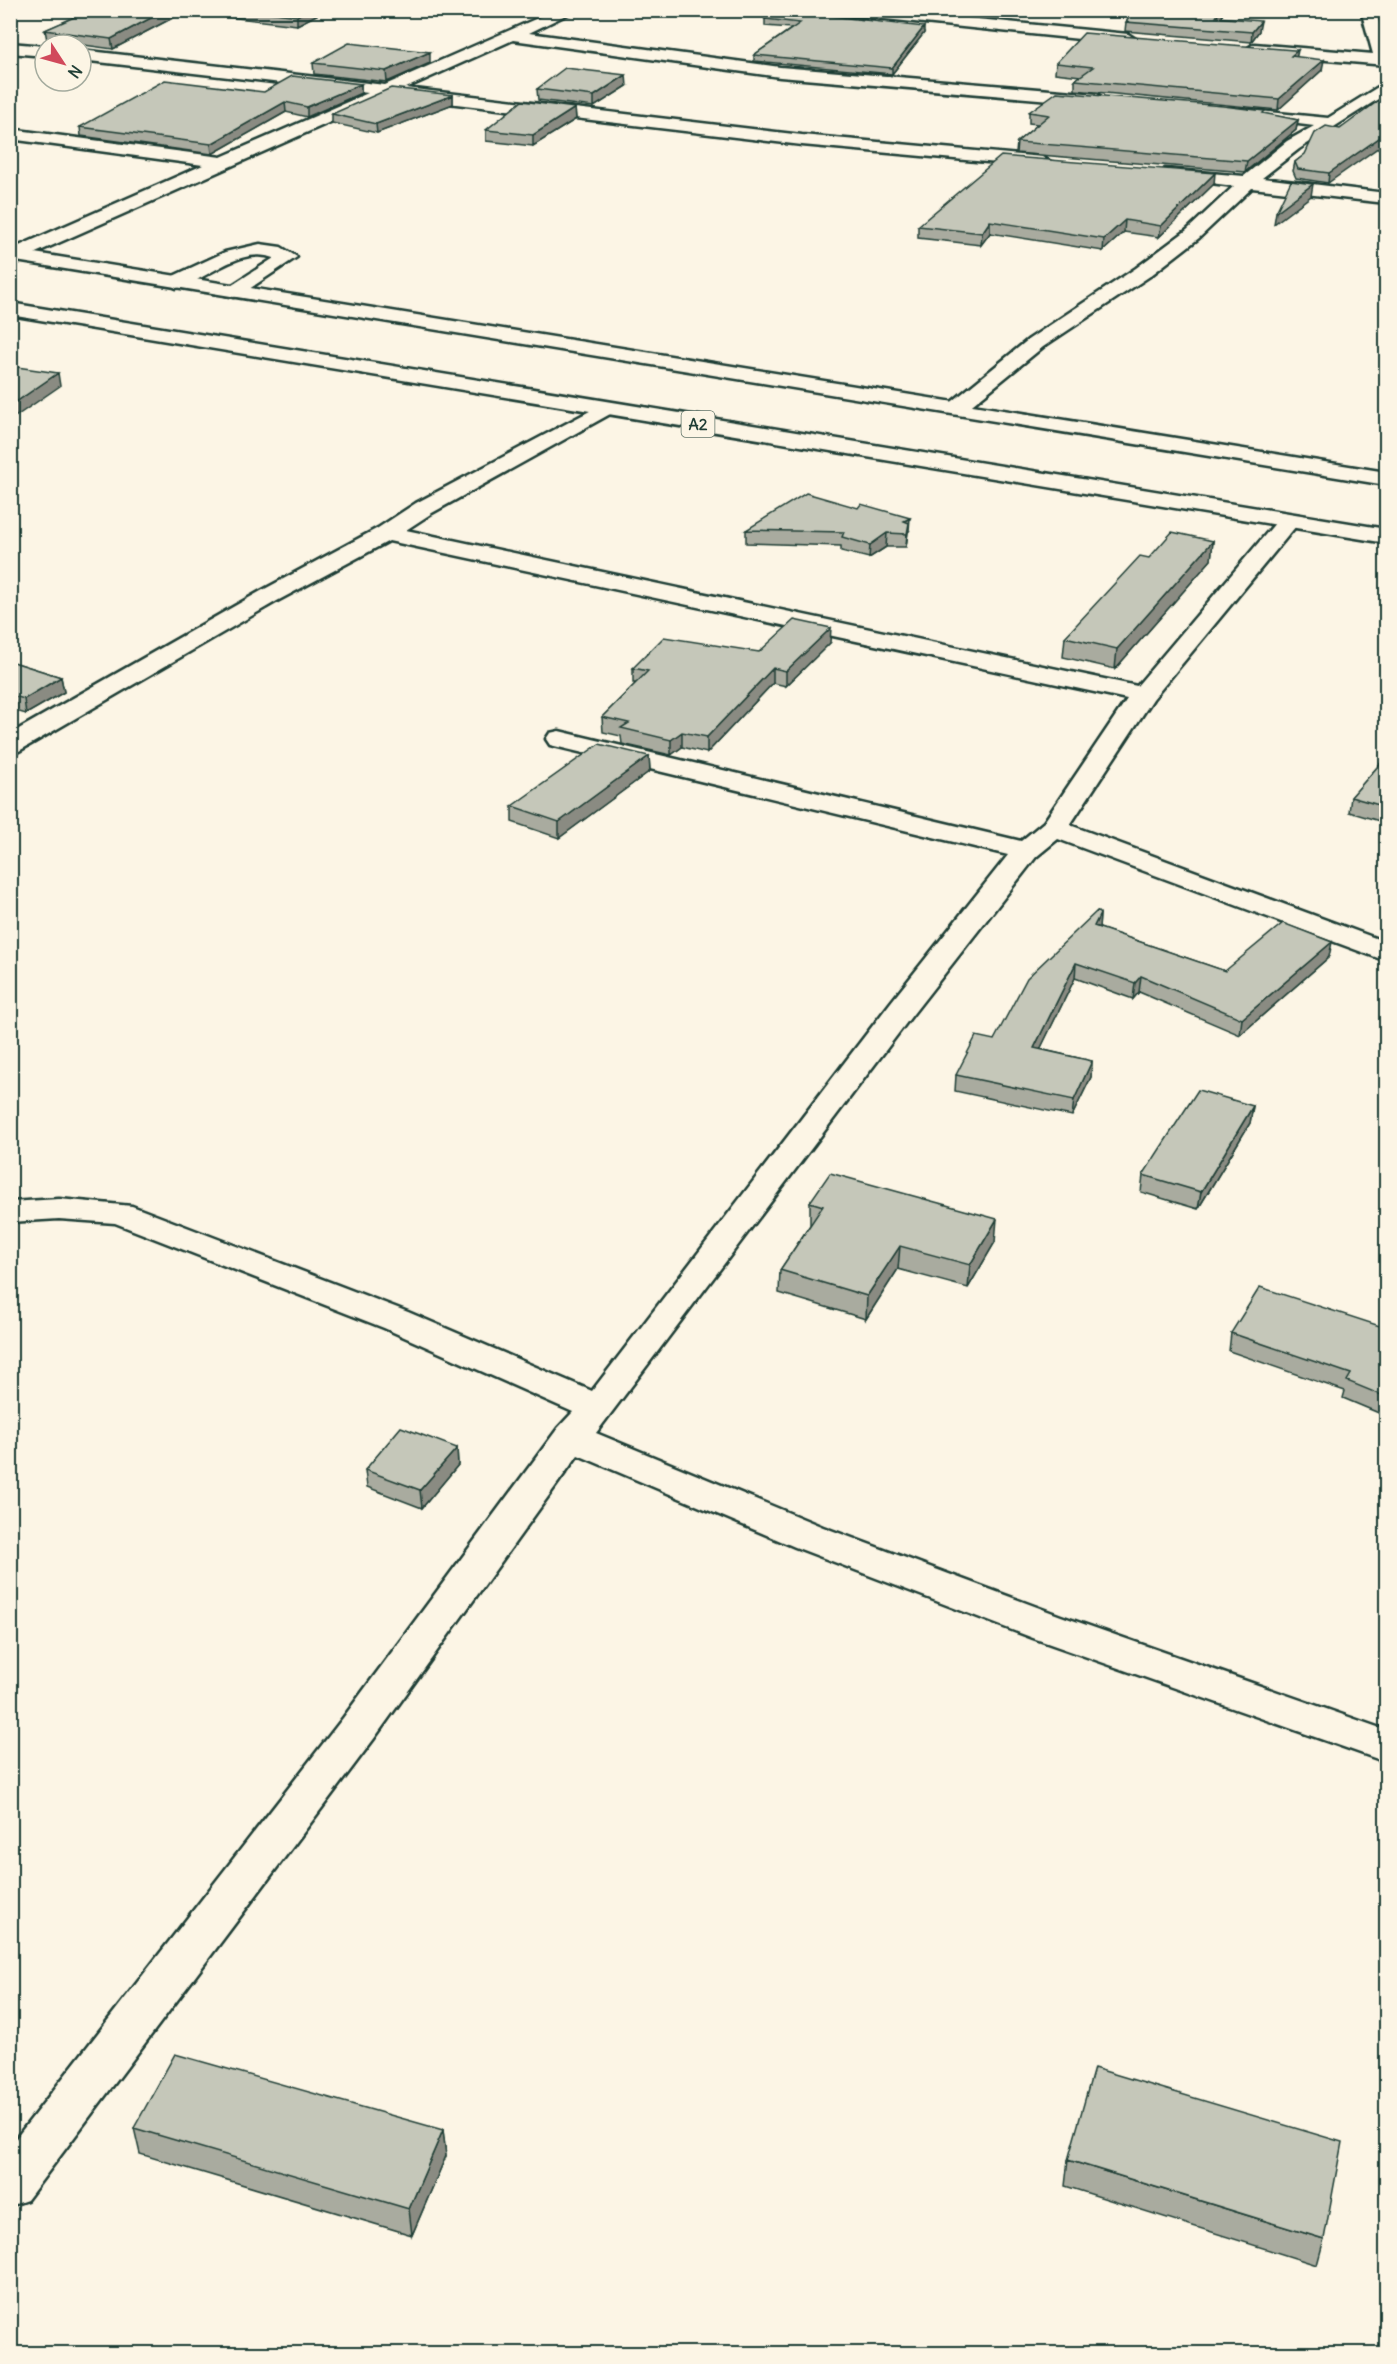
<svg xmlns="http://www.w3.org/2000/svg" width="1397" height="2364" font-family="Delius,sans-serif">
<style>
.lines{fill:none;stroke-linecap:round;stroke-linejoin:round}
.minor-casing{stroke:#1f3d34;stroke-width:5}
.highway-casing{stroke:#1f3d34;stroke-width:5}
.minor{fill:#fcf5e5;fill-rule:evenodd}
.highway{fill:#fcf5e5;fill-rule:evenodd}
.wall{fill:#a9ab9f;stroke:#1f3d34;stroke-width:1.5}
.shaded-wall{fill:#8a8b82;stroke:#1f3d34;stroke-width:1.5}
.building{fill:#c5c7b9;stroke:#1f3d34;stroke-width:1.5}
.labels{text-anchor:middle;stroke-width:6;stroke-linejoin:round;paint-order:stroke}
.shield{fill:#fcf5e5;stroke:#617469;stroke-width:1.5}
.shield-label{font-size:16px;font-weight:bold;fill:#1f3d34}
</style>
<rect width="100%" height="100%" fill="#fcf5e5"/>
<filter id="ink" filterUnits="userSpaceOnUse"><feTurbulence type="fractalNoise" baseFrequency=".0167" numOctaves="2"/><feDisplacementMap in="SourceGraphic" scale="12" xChannelSelector="R" yChannelSelector="G"/><feConvolveMatrix kernelMatrix="1 2 1 2 8 2 1 2 1" color-interpolation-filters="sRGB"/></filter>
<g filter="url(#ink)">
<g class="lines">
<defs>
<path id="minor" d="M 556,10 L 576,10 L 529,33 L 780,67 L 1097,94 L 1105,99 L 1097,104 L 780,77 L 513,40 L 406,88 L 802,135 L 1042,157 L 1051,162 L 1042,167 L 802,145 L 389,96 L 22,259 L 10,259 L 10,250 L 203,165 L 10,139 L 10,129 L 221,157 L 368,93 L 81,60 L 81,50 L 385,85 Z
M 830,10 L 887,10 L 1128,34 L 1136,39 L 1128,44 L 837,14 Z
M 1361,10 L 1376,10 L 1386,49 L 1386,65 L 1254,54 L 1246,49 L 1254,44 L 1373,54 Z
M 10,43 L 45,46 L 45,56 L 10,53 Z
M 1386,82 L 1386,94 L 1299,149 L 1262,178 L 1386,193 L 1386,203 L 1252,188 L 1199,238 L 1150,276 L 1043,347 L 962,413 L 948,413 L 945,409 L 948,405 L 1029,339 L 1136,268 L 1187,230 L 1234,186 L 1171,178 L 1165,177 L 1162,173 L 1165,169 L 1244,176 L 1287,141 L 1314,126 L 1235,116 L 1227,111 L 1229,108 L 1328,118 Z
M 260,244 L 281,247 L 297,257 L 240,295 L 233,297 L 223,291 L 274,258 C 239,245 208,280 176,288 L 167,282 L 169,278 L 225,252 Z
M 605,403 L 612,405 L 615,409 L 612,413 L 432,513 L 406,530 L 1137,686 L 1282,515 L 1298,515 L 1301,520 L 1153,699 L 1070,825 L 1386,942 L 1386,961 L 1058,839 L 1036,857 L 913,1014 L 596,1433 L 823,1527 L 1061,1616 L 1386,1730 L 1386,1762 L 1033,1638 L 795,1547 L 578,1455 L 373,1740 L 27,2200 L 10,2206 L 10,2146 L 343,1718 L 558,1428 L 573,1412 L 384,1328 L 115,1223 L 59,1219 L 10,1222 L 10,1202 L 59,1199 L 132,1206 L 408,1312 L 592,1391 L 891,1002 L 1008,855 L 550,745 L 546,739 L 550,733 L 559,731 L 1021,841 L 1044,822 L 1127,699 L 389,541 L 277,601 L 19,751 L 10,753 L 10,734 L 261,591 L 378,528 L 416,503 Z"/>
<path id="highway" d="M 10,249 L 1386,472 L 1386,485 L 10,260 Z
M 10,303 L 1386,529 L 1386,543 L 10,315 Z"/>
</defs>
<use href="#minor" class="minor-casing"/>
<use href="#highway" class="highway-casing"/>
<use href="#minor" class="minor"/>
<use href="#highway" class="highway"/>
</g>
<path class="wall" d="M 19,10 L 326,10 L 297,25 L 184,12 L 113,49 L 47,40 L 45,30 L 76,17 Z
M 775,10 L 833,10 L 833,14 L 830,16 L 924,33 L 892,74 L 754,61 L 754,55 L 792,28 L 765,26 L 765,19 Z
M 1135,10 L 1223,10 L 1222,18 L 1259,31 L 1251,42 L 1125,31 L 1126,22 Z
M 1297,57 L 1322,70 L 1278,110 L 1075,90 L 1075,80 L 1081,76 L 1055,73 L 1056,63 Z
M 313,63 L 430,63 L 387,82 L 314,74 Z
M 361,84 L 361,93 L 307,117 L 286,112 L 212,154 L 81,136 L 80,127 Z
M 627,86 L 594,107 L 538,100 L 537,89 Z
M 453,95 L 453,104 L 377,133 L 332,123 L 332,114 Z
M 1385,102 L 1328,183 L 1296,178 L 1293,171 L 1295,162 L 1340,129 Z
M 575,108 L 576,119 L 533,146 L 486,141 L 486,130 Z
M 1029,112 L 1265,114 L 1298,120 L 1296,130 L 1245,172 L 1016,153 L 1017,142 L 1038,124 L 1029,123 Z
M 1214,184 L 1159,237 L 1124,232 L 1103,251 L 990,233 L 981,245 L 918,238 L 918,226 Z
M 746,530 L 909,531 L 908,532 L 906,547 L 886,547 L 869,558 L 841,551 L 841,546 L 746,543 Z
M 1213,541 L 1211,560 L 1115,669 L 1063,657 L 1065,637 L 1149,558 Z
M 830,643 L 786,686 L 773,683 L 707,753 L 682,747 L 671,755 L 622,744 L 621,736 L 603,732 L 602,717 L 636,683 L 633,683 L 633,668 Z
M 10,661 L 61,677 L 64,692 L 26,714 L 16,711 L 10,715 Z
M 649,756 L 650,771 L 559,838 L 512,822 L 512,806 Z
M 1386,757 L 1386,823 L 1349,812 L 1351,797 Z
M 1100,914 L 1099,928 L 1225,971 L 1329,957 L 1240,1035 L 1139,992 L 1133,999 L 1075,978 L 1040,1049 L 1092,1061 L 1091,1077 L 1072,1116 L 955,1091 L 956,1075 L 994,1040 Z
M 1253,1106 L 1250,1123 L 1198,1209 L 1141,1192 L 1143,1175 Z
M 810,1202 L 995,1242 L 968,1288 L 898,1269 L 866,1319 L 779,1293 L 780,1270 L 810,1225 Z
M 1386,1328 L 1386,1416 L 1343,1398 L 1345,1391 L 1229,1351 L 1231,1333 Z
M 457,1448 L 458,1465 L 422,1508 L 367,1487 L 365,1470 Z
M 134,2128 L 443,2130 L 446,2156 L 412,2235 L 140,2154 Z
M 1068,2160 L 1324,2239 L 1317,2265 L 1065,2186 Z"/>
<path class="shaded-wall" d="M 166,10 L 184,10 L 184,12 L 113,49 L 111,39 Z
M 307,10 L 326,10 L 297,25 L 297,16 Z
M 829,10 L 833,10 L 833,14 L 822,22 L 822,15 Z
M 1221,10 L 1223,10 L 1222,17 L 1215,26 L 1216,17 Z
M 1261,21 L 1259,31 L 1251,42 L 1252,32 Z
M 924,27 L 924,33 L 892,74 L 892,68 Z
M 1298,50 L 1296,60 L 1291,56 Z
M 430,52 L 430,63 L 387,82 L 386,71 Z
M 1324,60 L 1322,70 L 1278,110 L 1279,99 Z
M 626,75 L 627,86 L 594,107 L 594,96 Z
M 361,84 L 361,93 L 307,117 L 307,107 Z
M 453,95 L 453,104 L 377,133 L 376,124 Z
M 285,102 L 286,112 L 212,154 L 211,144 Z
M 575,108 L 576,119 L 533,146 L 533,135 Z
M 1298,120 L 1296,130 L 1245,172 L 1247,161 Z
M 1386,133 L 1386,142 L 1328,183 L 1329,173 Z
M 1215,173 L 1214,184 L 1159,237 L 1161,226 Z
M 1313,184 L 1311,196 L 1274,224 L 1276,212 Z
M 1125,220 L 1124,232 L 1103,251 L 1104,239 Z
M 990,221 L 990,233 L 981,245 L 982,233 Z
M 58,373 L 60,386 L 12,419 L 10,406 Z
M 910,518 L 909,531 L 908,532 L 906,547 L 907,532 L 904,521 Z
M 887,533 L 886,547 L 869,558 L 870,545 Z
M 1213,541 L 1211,560 L 1115,669 L 1117,649 Z
M 831,628 L 830,643 L 786,686 L 786,671 Z
M 773,668 L 773,683 L 707,753 L 707,737 Z
M 61,677 L 64,692 L 26,714 L 24,699 Z
M 14,696 L 16,711 L 10,715 L 10,698 Z
M 682,732 L 682,747 L 671,755 L 671,740 Z
M 649,756 L 650,771 L 559,838 L 559,822 Z
M 1100,914 L 1099,929 L 1094,926 Z
M 1332,942 L 1329,957 L 1240,1035 L 1242,1019 Z
M 1076,963 L 1075,978 L 1033,1064 L 1034,1048 Z
M 1141,976 L 1139,992 L 1133,999 L 1135,983 Z
M 1092,1061 L 1091,1077 L 1072,1116 L 1074,1100 Z
M 1253,1106 L 1250,1123 L 1198,1209 L 1201,1192 Z
M 997,1219 L 995,1242 L 968,1288 L 970,1265 Z
M 900,1246 L 898,1269 L 866,1319 L 867,1296 Z
M 457,1448 L 458,1465 L 422,1508 L 420,1490 Z
M 443,2130 L 446,2156 L 412,2235 L 409,2209 Z"/>
<path class="building" d="M 90,10 L 166,10 L 111,39 L 45,30 Z
M 254,10 L 307,10 L 297,16 Z
M 775,10 L 829,10 L 822,15 L 924,27 L 892,68 L 754,55 L 800,23 L 765,19 Z
M 1135,10 L 1221,10 L 1216,17 L 1261,21 L 1252,32 L 1126,22 Z
M 1084,33 L 1294,50 L 1298,50 L 1291,56 L 1324,60 L 1279,99 L 1075,80 L 1093,67 L 1056,63 Z
M 349,43 L 430,52 L 386,71 L 313,63 Z
M 565,68 L 626,75 L 594,96 L 537,89 Z
M 292,76 L 361,84 L 307,107 L 285,102 L 211,144 L 80,127 L 165,80 L 264,92 Z
M 391,88 L 453,95 L 376,124 L 332,114 Z
M 1057,92 L 1223,106 L 1265,111 L 1263,113 L 1298,120 L 1247,161 L 1017,142 L 1049,115 L 1029,112 Z
M 522,101 L 575,108 L 533,135 L 486,130 Z
M 1378,101 L 1385,102 L 1386,101 L 1386,133 L 1329,173 L 1298,169 L 1295,162 L 1305,154 L 1315,133 L 1326,126 L 1340,129 Z
M 1001,156 L 1215,173 L 1161,226 L 1125,220 L 1104,239 L 990,221 L 982,233 L 918,226 Z
M 1291,181 L 1313,184 L 1276,212 Z
M 10,366 L 58,373 L 10,406 Z
M 806,493 L 858,508 L 861,504 L 910,518 L 904,521 L 909,523 L 907,534 L 887,533 L 870,545 L 842,537 L 844,532 L 746,530 Z
M 1172,532 L 1213,541 L 1117,649 L 1065,637 L 1140,556 L 1149,558 Z
M 794,620 L 831,628 L 786,671 L 773,668 L 707,737 L 682,732 L 671,740 L 621,728 L 629,723 L 602,717 L 648,671 L 633,668 L 664,637 L 759,652 Z
M 10,661 L 61,677 L 24,699 L 14,696 L 10,698 Z
M 599,744 L 649,756 L 559,822 L 512,806 Z
M 1386,757 L 1386,807 L 1351,797 Z
M 1097,911 L 1100,914 L 1094,926 L 1225,971 L 1283,923 L 1332,942 L 1242,1019 L 1141,976 L 1135,983 L 1076,963 L 1034,1048 L 1092,1061 L 1074,1100 L 956,1075 L 976,1036 L 994,1040 L 1027,978 Z
M 1198,1090 L 1253,1106 L 1201,1192 L 1143,1175 Z
M 830,1173 L 997,1219 L 970,1265 L 900,1246 L 867,1296 L 780,1270 L 823,1206 L 810,1202 Z
M 1260,1287 L 1386,1328 L 1386,1397 L 1347,1381 L 1351,1374 L 1231,1333 Z
M 401,1427 L 457,1448 L 420,1490 L 365,1470 Z
M 175,2054 L 443,2130 L 409,2209 L 134,2128 Z
M 1094,2068 L 1342,2142 L 1324,2239 L 1068,2160 Z"/>
</g>
<g class="labels">
<rect class="shield" x="681.5" y="411" width="33" height="26" rx="4.5"/>
<g class="shield-label">
<text x="698" y="430">A2</text>
</g>
</g>
<rect width="1397" height="2364" fill="none" stroke="#fcf5e5" stroke-width="36"/>
<rect x="18" y="18" width="1361" height="2328" fill="none" stroke="#1f3d34" stroke-width="2" filter="url(#ink)"/>
<g transform="translate(63 63) rotate(126)"><circle r="28" fill="#fcf5e5" stroke="#a4ab9e" stroke-width="1.5"/>
<path d="M0-4.5L10 22L0 15L-10 22Z" fill="#d1495b"/>
<text y="-9" font-size="16" font-weight="bold" text-anchor="middle" fill="#1f3d34">N</text>
</g>
</svg>
